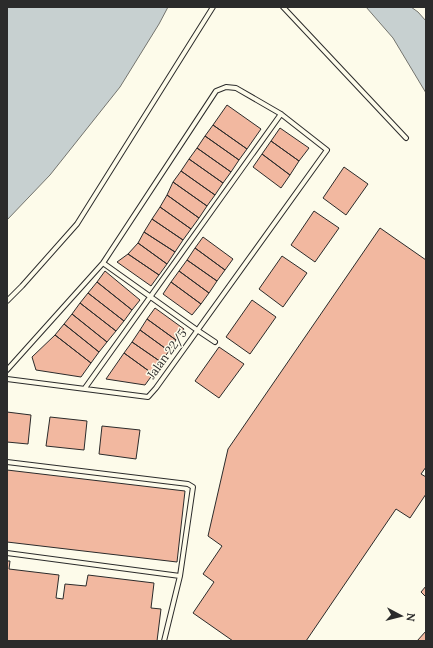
<svg xmlns="http://www.w3.org/2000/svg" width="433" height="648" font-family="Lora,serif">
<style>
.water{fill:#c7d0d0;stroke:#74746e}
.building{fill:#f2b8a0;stroke:#2b2b2b}
.lines{fill:none;stroke-linecap:round;stroke-linejoin:round}
.lane-casing{stroke:#2b2b2b;stroke-width:6}
.lane{stroke:#fdfbea;stroke-width:4}
.labels{text-anchor:middle;stroke-width:3;stroke-linejoin:round;paint-order:stroke}
.street-label{font-size:12px;fill:#2b2b2b;stroke:#fdfbea}
</style>
<rect width="100%" height="100%" fill="#fdfbea"/>
<path class="water" d="M 7,7 L 168,7 L 159,24 L 120,87 L 50,175 L 7,220 Z
M 366,7 L 411,7 L 418,12 L 426,21 L 426,93 L 393,38 Z"/>
<path class="building" d="M 227,105 L 261,129 L 247,149 L 213,125 Z
M 213,125 L 247,149 L 239,160 L 205,136 Z
M 280,128 L 309,148 L 299,161 L 271,141 Z
M 205,136 L 239,160 L 231,172 L 197,148 Z
M 271,141 L 299,161 L 290,175 L 262,154 Z
M 197,148 L 231,172 L 223,183 L 189,159 Z
M 262,154 L 290,175 L 281,188 L 253,167 Z
M 189,159 L 223,183 L 215,195 L 181,171 Z
M 344,167 L 368,184 L 346,215 L 323,198 Z
M 181,171 L 215,195 L 207,206 L 173,182 Z
M 173,182 L 207,206 L 199,218 L 167,195 Z
M 167,195 L 199,218 L 191,229 L 160,207 Z
M 160,207 L 191,229 L 183,240 L 152,219 Z
M 314,211 L 339,228 L 315,262 L 291,245 Z
M 152,219 L 183,240 L 175,252 L 144,232 Z
M 380,228 L 426,260 L 426,467 L 421,474 L 426,477 L 426,494 L 410,518 L 396,509 L 306,641 L 233,641 L 193,613 L 214,582 L 203,574 L 222,546 L 208,536 L 228,449 Z
M 144,232 L 175,252 L 167,264 L 138,243 Z
M 203,237 L 233,259 L 225,270 L 195,248 Z
M 138,243 L 167,264 L 159,275 L 128,254 Z
M 195,248 L 225,270 L 217,281 L 187,260 Z
M 128,254 L 159,275 L 151,286 L 117,262 Z
M 282,256 L 307,273 L 283,307 L 259,289 Z
M 187,260 L 217,281 L 209,293 L 179,271 Z
M 105,271 L 140,300 L 132,310 L 97,282 Z
M 179,271 L 209,293 L 201,304 L 171,282 Z
M 97,282 L 132,310 L 124,321 L 88,293 Z
M 171,282 L 201,304 L 192,315 L 163,294 Z
M 88,293 L 124,321 L 116,331 L 80,303 Z
M 252,300 L 276,317 L 250,354 L 226,337 Z
M 80,303 L 116,331 L 107,342 L 72,314 Z
M 155,308 L 184,329 L 176,340 L 147,319 Z
M 72,314 L 107,342 L 99,352 L 64,324 Z
M 147,319 L 176,340 L 169,351 L 140,330 Z
M 64,324 L 99,352 L 91,363 L 55,335 Z
M 140,330 L 169,351 L 161,362 L 132,342 Z
M 55,335 L 91,363 L 81,377 L 36,370 L 32,357 Z
M 132,342 L 161,362 L 153,374 L 124,353 Z
M 219,347 L 244,364 L 219,398 L 195,381 Z
M 124,353 L 153,374 L 145,385 L 106,379 Z
M 7,412 L 31,415 L 28,444 L 7,442 Z
M 50,417 L 87,421 L 84,450 L 46,446 Z
M 102,426 L 140,430 L 136,459 L 99,454 Z
M 7,470 L 185,491 L 177,562 L 7,542 Z
M 7,561 L 10,561 L 9,569 L 59,575 L 56,598 L 63,599 L 65,584 L 86,586 L 88,575 L 154,583 L 151,608 L 161,609 L 157,641 L 7,641 Z
M 426,586 L 426,597 L 421,592 Z
M 426,631 L 426,641 L 417,641 Z"/>
<g class="lines">
<defs>
<path id="lane" d="M 283,7 L 406,138
M 103,263 L 197,330 L 215,342
M 7,301 L 22,286 L 77,224 L 213,7
M 7,370 L 103,263 L 216,91 L 226,87 L 236,88 L 281,114 L 327,150 L 156,388 L 148,397 L 7,379
M 85,388 L 281,114
M 7,462 L 188,484 L 193,487 L 180,576 L 164,641
M 7,553 L 180,576"/>
</defs>
<use href="#lane" class="lane-casing"/>
<use href="#lane" class="lane"/>
</g>
<g class="labels">
<g class="street-label">
<text transform="translate(167 354) rotate(-54)" y="4">Jalan 22/5</text>
</g>
</g>
<rect width="433" height="648" fill="none" stroke="#2b2b2b" stroke-width="16"/>
<g transform="translate(401 616) rotate(97)" stroke="#fdfbea" stroke-width="3" paint-order="stroke">
<path d="M0-3L7 15L0 10L-7 15Z" fill="#2b2b2b"/>
<text y="-6" font-size="11" font-weight="bold" text-anchor="middle" fill="#2b2b2b">N</text>
</g>
</svg>
